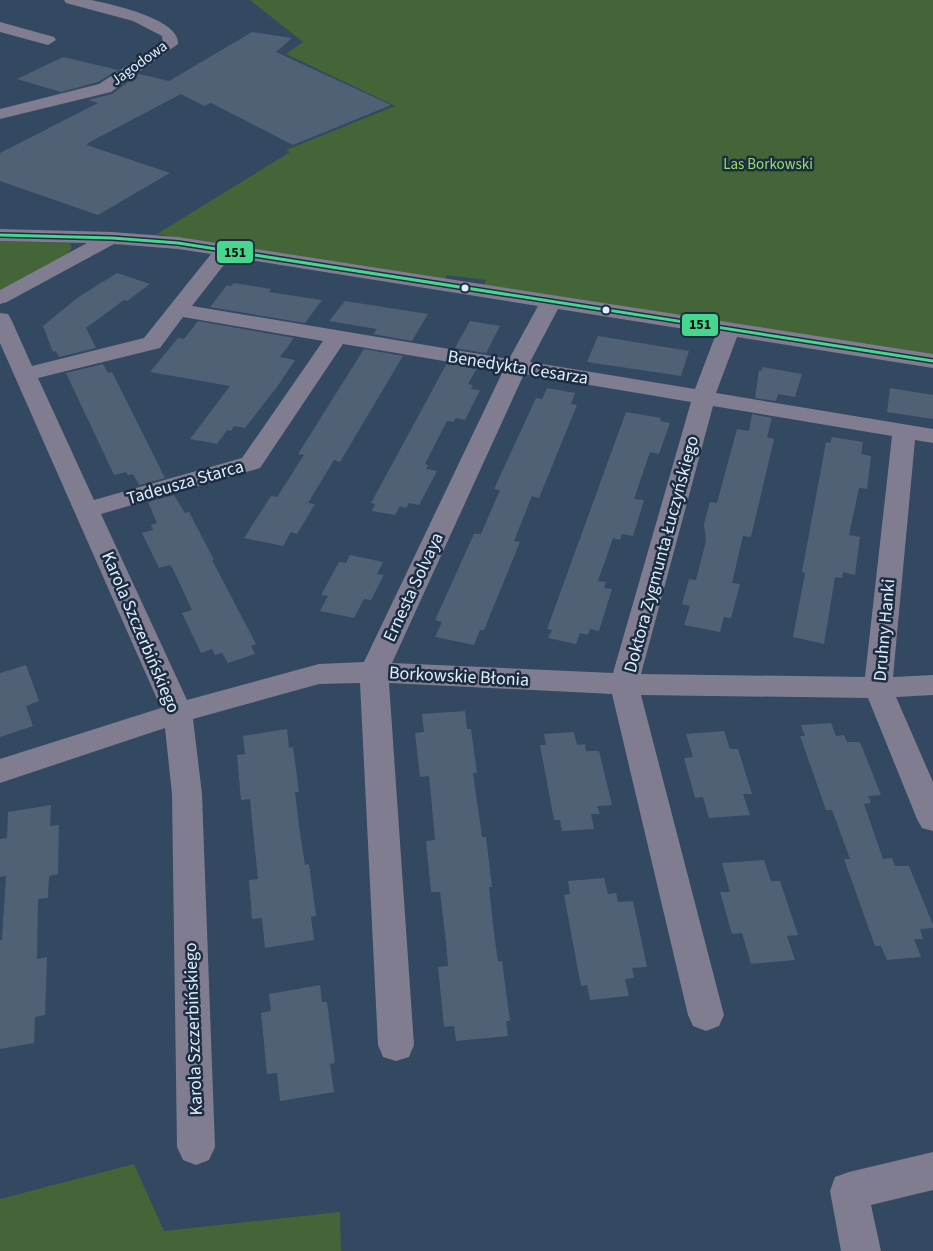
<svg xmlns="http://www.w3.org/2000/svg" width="933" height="1251" font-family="'Source Sans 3',sans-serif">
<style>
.green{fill:#446537}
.building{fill:#506176}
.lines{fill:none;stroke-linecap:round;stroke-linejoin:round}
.minor{fill:#807d91;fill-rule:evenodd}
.bus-1-casing{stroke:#1c2d42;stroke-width:6}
.bus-1{stroke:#46d78d;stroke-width:3}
.bus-dot{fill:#e0edfe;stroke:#1c2d42;stroke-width:2}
.labels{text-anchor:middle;stroke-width:5;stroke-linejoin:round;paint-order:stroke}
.far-street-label{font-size:15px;fill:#e0edfe;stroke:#1c2d42}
.far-park-label{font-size:15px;fill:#96df60;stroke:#1c2d42}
.street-label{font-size:18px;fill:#e0edfe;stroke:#1c2d42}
.line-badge{stroke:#1c2d42;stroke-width:2}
.pale-badge-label{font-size:14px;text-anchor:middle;font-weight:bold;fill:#111}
</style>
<rect width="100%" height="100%" fill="#334861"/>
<path class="green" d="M 250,0 L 933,0 L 933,355 L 484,285 L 486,280 L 447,275 L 445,279 L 157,234 L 290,152 L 286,150 L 395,106 L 286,54 L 303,42 Z
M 0,241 L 70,243 L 72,248 L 67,254 L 0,290 Z
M 134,1164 L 164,1231 L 340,1212 L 341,1251 L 0,1251 L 0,1199 Z"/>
<path class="building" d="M 252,32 L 292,38 L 276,52 L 391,105 L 293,145 L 211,103 L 204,106 L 181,94 L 88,143 L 87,145 L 170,173 L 98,215 L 0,181 L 0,153 L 98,103 L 88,100 L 112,94 L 139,74 L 169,81 Z
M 63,57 L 118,70 L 98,82 L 61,92 L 17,79 Z
M 117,273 L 150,284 L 127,301 L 124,300 L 86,328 L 96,348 L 59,357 L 56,351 L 53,352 L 43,326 L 77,298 Z
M 234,283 L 271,289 L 269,292 L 322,300 L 305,323 L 210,307 L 227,285 L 231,286 Z
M 345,301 L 409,311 L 428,314 L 412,341 L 373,334 L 377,329 L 329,321 Z
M 198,321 L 294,338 L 280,357 L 295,360 L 277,387 L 245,428 L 234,426 L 231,431 L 227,430 L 217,444 L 190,439 L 230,386 L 150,372 L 178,338 L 184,339 Z
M 470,321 L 500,326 L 486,353 L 455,348 Z
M 598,336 L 689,351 L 681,376 L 587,362 Z
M 364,349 L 403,356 L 340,462 L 334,460 L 308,503 L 315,504 L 297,534 L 291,532 L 283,546 L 244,538 L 271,496 L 277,497 L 304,455 L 298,454 Z
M 447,363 L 477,368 L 468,384 L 473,385 L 471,389 L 480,390 L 465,420 L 456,418 L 453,422 L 447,421 L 425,464 L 428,465 L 426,469 L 437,471 L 419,505 L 409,503 L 406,508 L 400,506 L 395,515 L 372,511 L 375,504 L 371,503 Z
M 103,364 L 108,373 L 112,372 L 165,478 L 139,485 L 133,474 L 128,475 L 126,472 L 114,475 L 66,373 Z
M 762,367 L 802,374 L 795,397 L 778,394 L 776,401 L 755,398 L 759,370 L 762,371 Z
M 547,388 L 575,393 L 571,404 L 577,405 L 539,498 L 532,496 L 514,541 L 520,542 L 484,630 L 480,630 L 474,645 L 435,637 L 442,622 L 435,620 L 474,534 L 481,534 L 500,490 L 494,489 L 536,398 L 542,399 Z
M 890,388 L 933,395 L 933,419 L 887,412 Z
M 626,412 L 661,418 L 660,421 L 670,423 L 659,454 L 650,452 L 634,499 L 644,500 L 633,536 L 622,534 L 620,540 L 613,538 L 598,581 L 606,582 L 604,588 L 612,589 L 599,631 L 590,629 L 588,635 L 580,633 L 576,644 L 548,638 L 552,630 L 547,629 Z
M 752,414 L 772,418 L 767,437 L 774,439 L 751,537 L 743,536 L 732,583 L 740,584 L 731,618 L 724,617 L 720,632 L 684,625 L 690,606 L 682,604 L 689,579 L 696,580 L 706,541 L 704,524 L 710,502 L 717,503 L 737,429 L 749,431 Z
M 832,437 L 863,442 L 861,454 L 871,456 L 867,489 L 859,488 L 849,535 L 860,537 L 855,575 L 843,572 L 842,578 L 835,577 L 824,644 L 793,637 L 805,573 L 802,572 L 826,442 L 830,443 Z
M 174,495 L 185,513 L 189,512 L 214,560 L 212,560 L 256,644 L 251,646 L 255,654 L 228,663 L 222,653 L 215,655 L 212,649 L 201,653 L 182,613 L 192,610 L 173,569 L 170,565 L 159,568 L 142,533 L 153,530 L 151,525 L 157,523 L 148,502 Z
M 350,555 L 383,562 L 377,574 L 384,575 L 371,600 L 364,599 L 354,618 L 320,611 L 328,596 L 321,595 L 339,562 L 346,563 Z
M 26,665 L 39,701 L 26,706 L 33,726 L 0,737 L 0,673 Z
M 465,711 L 467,729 L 471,729 L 477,773 L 473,773 L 482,837 L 486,837 L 492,887 L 489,887 L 494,933 L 498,962 L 502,961 L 510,1021 L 506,1021 L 508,1036 L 456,1041 L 454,1026 L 444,1027 L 438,967 L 448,966 L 446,942 L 440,892 L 431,892 L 426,841 L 435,840 L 431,796 L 429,776 L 420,777 L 415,733 L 424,732 L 422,714 Z
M 831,723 L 836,736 L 844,735 L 847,742 L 860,742 L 881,795 L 868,796 L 871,803 L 864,804 L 883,859 L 892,858 L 895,866 L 909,866 L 933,925 L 933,928 L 920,929 L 923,939 L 914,939 L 921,957 L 887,960 L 881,946 L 875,946 L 844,859 L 850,859 L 832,810 L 826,810 L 800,736 L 805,736 L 801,725 Z
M 287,729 L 289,748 L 293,747 L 299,792 L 295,792 L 300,833 L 305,865 L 309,864 L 316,916 L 311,917 L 314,940 L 265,948 L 262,918 L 252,919 L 249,880 L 258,879 L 253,830 L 250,799 L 241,800 L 237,755 L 245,754 L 243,736 Z
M 724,731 L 730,749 L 738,749 L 752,794 L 743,794 L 750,815 L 709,818 L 703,797 L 695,798 L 684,758 L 693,757 L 686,734 Z
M 574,732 L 577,745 L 585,744 L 586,751 L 599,751 L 612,805 L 597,806 L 600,814 L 591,814 L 594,829 L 562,831 L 560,820 L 554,820 L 540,745 L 546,745 L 544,734 Z
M 51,805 L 50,826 L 59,825 L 58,874 L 49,876 L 48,898 L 38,899 L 37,959 L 47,957 L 45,1015 L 35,1017 L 34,1043 L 0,1049 L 0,940 L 2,940 L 6,876 L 0,877 L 0,839 L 7,838 L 8,812 Z
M 764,860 L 771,881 L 780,881 L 798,935 L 787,936 L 795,960 L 751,964 L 742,933 L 732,934 L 720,892 L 730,892 L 722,863 Z
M 604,878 L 608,894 L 616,893 L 618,902 L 633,901 L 647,967 L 632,968 L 634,978 L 625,979 L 629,996 L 590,1000 L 587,985 L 581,986 L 564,895 L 570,894 L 568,881 Z
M 320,985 L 322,1002 L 327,1002 L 335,1063 L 330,1064 L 334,1092 L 280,1101 L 277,1073 L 267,1074 L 261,1013 L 271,1011 L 269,994 Z"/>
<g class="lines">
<path class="minor" d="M 64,0 C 72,0 82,0 91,0 C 110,4 181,19 178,44 L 111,92 L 0,119 L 0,109 L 99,84 L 163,42 L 162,36 L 133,21 L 66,3 Z
M 0,22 L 54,37 L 56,40 L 48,45 L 0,32 Z
M 0,229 L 112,232 L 178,237 L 933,354 L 933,368 L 737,337 L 716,393 L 933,429 L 933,443 L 915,440 L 893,677 L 933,675 L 933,695 L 896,697 L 933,782 L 933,831 L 922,828 L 917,819 L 868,698 L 641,695 L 724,1015 L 719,1026 L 706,1031 L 693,1026 L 688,1015 L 612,694 L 389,683 L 414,1045 L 409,1057 L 396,1061 L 383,1057 L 378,1045 L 360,683 L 319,684 L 193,719 L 202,794 L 215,1147 L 209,1160 L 196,1165 L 183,1160 L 177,1147 L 172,794 L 165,728 L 0,783 L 0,759 L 161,708 L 0,343 L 0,313 L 8,314 L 11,319 L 32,366 L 144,338 L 211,254 L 178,249 L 114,244 L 7,302 L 0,304 L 0,290 L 87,243 L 0,241 ZM 230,257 L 538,306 L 509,359 L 192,306 ZM 558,309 L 716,334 L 695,389 L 530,362 ZM 183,317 L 323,341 L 242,458 L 94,500 L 38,378 L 160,348 ZM 343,344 L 503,371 L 364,662 L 319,664 L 187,700 L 101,514 L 260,468 ZM 524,374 L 691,402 L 613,673 L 392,663 ZM 713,406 L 892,436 L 865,677 L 641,674 Z
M 933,1152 L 933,1190 L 871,1205 L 881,1251 L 841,1251 L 830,1191 L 835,1177 L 849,1172 Z"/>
<defs>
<path id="bus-1" d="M 0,235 L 112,238 L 178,243 L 933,361"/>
</defs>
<use href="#bus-1" class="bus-1-casing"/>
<use href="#bus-1" class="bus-1"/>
</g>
<g class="bus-dot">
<circle cx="465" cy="288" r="4.5"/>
<circle cx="606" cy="310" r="4.5"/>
</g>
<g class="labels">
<g class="far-street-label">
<text transform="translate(139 63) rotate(-36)" y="5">Jagodowa</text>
</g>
<g class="far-park-label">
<text x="768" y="169">Las Borkowski</text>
</g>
<g class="street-label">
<text transform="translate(518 367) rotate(9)" y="6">Benedykta Cesarza</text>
<text transform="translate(185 482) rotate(-16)" y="6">Tadeusza Starca</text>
<text transform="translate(661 554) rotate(-75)" y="6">Doktora Zygmunta Łuczyńskiego</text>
<text transform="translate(413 587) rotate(-65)" y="6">Ernesta Solvaya</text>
<text transform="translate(884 630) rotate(-85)" y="6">Druhny Hanki</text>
<text transform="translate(141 632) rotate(67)" y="6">Karola Szczerbińskiego</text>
<text transform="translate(459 676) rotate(3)" y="6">Borkowskie Błonia</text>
<text transform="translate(193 1029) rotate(-92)" y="6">Karola Szczerbińskiego</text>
</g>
</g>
<g class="line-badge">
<rect x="216" y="240" width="38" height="24" rx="5" fill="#46d78d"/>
<rect x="681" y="313" width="38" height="24" rx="5" fill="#46d78d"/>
</g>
<g class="pale-badge-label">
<text x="235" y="257">151</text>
<text x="700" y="329">151</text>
</g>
</svg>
